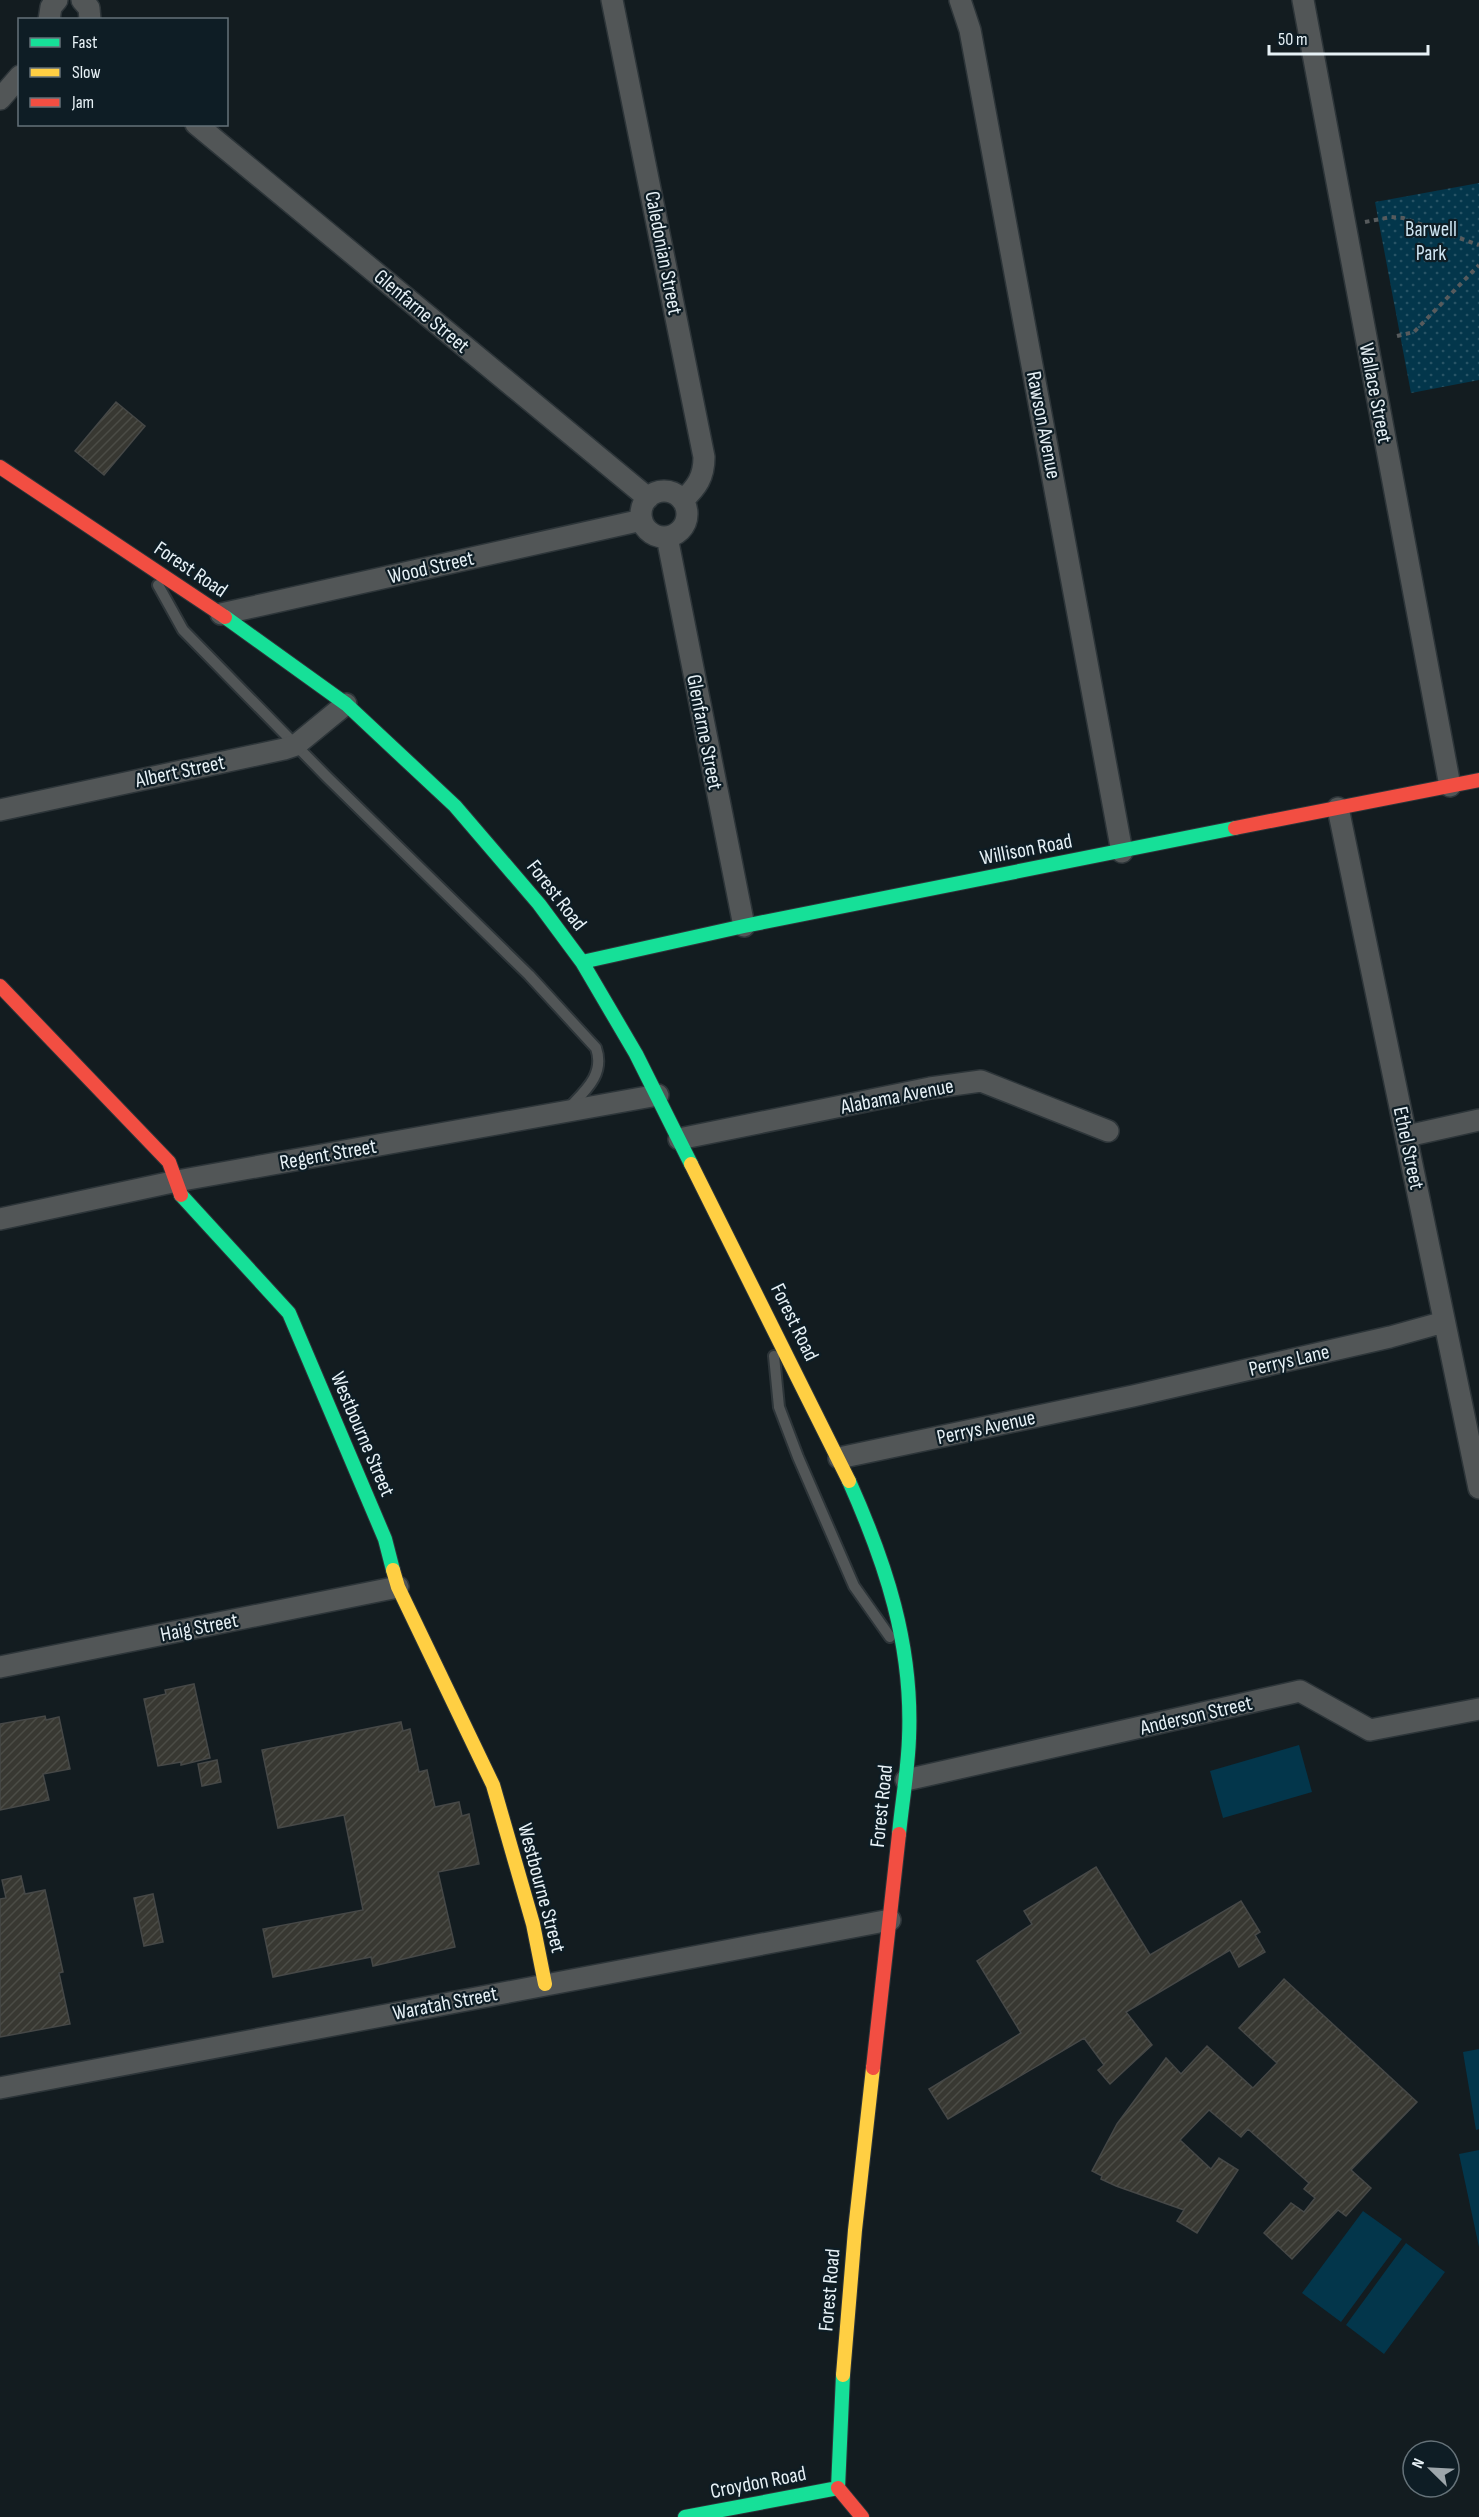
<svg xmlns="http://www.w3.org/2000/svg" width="1479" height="2517" font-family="'Sofia Sans Condensed',sans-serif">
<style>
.park{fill:url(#park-dots)}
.pitch{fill:#03364b}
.building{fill:url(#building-hatch);stroke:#464847;stroke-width:1.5}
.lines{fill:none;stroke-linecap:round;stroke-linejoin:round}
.lane-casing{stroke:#2d3539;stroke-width:14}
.street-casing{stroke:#2d3539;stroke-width:24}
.fast-casing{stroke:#2d3539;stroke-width:16}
.slow-casing{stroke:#2d3539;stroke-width:16}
.jam-casing{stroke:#2d3539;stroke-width:16}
.path{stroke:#575b5d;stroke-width:4;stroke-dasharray:4.5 4.5;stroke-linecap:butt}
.lane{stroke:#525657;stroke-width:10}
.street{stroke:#525657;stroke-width:21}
.fast{stroke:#16e098;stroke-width:14}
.slow{stroke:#ffcf43;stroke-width:14}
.jam{stroke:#f24e42;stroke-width:14}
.labels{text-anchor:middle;stroke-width:4.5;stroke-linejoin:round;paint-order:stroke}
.park-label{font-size:21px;fill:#cee5f2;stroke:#0e1d25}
.street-label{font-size:21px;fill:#e7f1f6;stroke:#0e1d25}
</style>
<defs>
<pattern id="park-dots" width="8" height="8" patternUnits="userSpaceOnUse" patternTransform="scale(1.5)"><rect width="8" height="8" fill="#03364b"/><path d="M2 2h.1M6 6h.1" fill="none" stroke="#285466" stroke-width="1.8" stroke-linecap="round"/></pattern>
<pattern id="building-hatch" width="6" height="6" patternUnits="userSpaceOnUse" patternTransform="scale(1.5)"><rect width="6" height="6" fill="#383832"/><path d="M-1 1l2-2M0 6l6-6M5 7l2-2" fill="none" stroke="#4b4c46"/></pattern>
</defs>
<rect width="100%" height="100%" fill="#131c20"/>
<path class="park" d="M 1479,183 L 1479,380 L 1411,393 L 1375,202 Z"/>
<path class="pitch" d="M 1299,1745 L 1312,1792 L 1223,1818 L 1210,1771 Z
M 1479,2049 L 1479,2129 L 1476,2130 L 1463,2052 Z
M 1479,2150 L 1479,2247 L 1459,2154 Z
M 1363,2211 L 1402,2239 L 1341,2322 L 1302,2293 Z
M 1406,2243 L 1445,2272 L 1384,2354 L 1346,2325 Z"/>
<path class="building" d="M 116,402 L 145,426 L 104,475 L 75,451 Z
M 194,1684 L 210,1758 L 181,1765 L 181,1762 L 158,1766 L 144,1699 L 166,1694 L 165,1690 Z
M 45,1716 L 46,1720 L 59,1717 L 70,1769 L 43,1774 L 49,1800 L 0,1810 L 0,1724 Z
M 401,1722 L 403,1731 L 410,1729 L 419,1772 L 427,1770 L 435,1807 L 459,1802 L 462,1816 L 469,1814 L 479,1864 L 438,1872 L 455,1947 L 373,1966 L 371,1957 L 273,1977 L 263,1929 L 363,1910 L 344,1815 L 278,1828 L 262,1750 Z
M 217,1760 L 221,1782 L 202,1786 L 198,1764 Z
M 1096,1867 L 1150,1955 L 1241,1901 L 1260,1932 L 1255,1935 L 1265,1952 L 1239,1967 L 1230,1950 L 1126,2012 L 1152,2045 L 1110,2084 L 1098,2070 L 1104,2065 L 1084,2038 L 948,2119 L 929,2089 L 1021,2033 L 977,1961 L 1032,1924 L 1024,1911 Z
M 21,1876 L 25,1894 L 45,1890 L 63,1972 L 59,1973 L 70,2024 L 0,2037 L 0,1899 L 6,1898 L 2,1880 Z
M 153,1894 L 163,1942 L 144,1946 L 134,1898 Z
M 1284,1979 L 1417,2102 L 1351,2170 L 1371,2188 L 1346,2216 L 1338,2210 L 1292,2259 L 1264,2233 L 1291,2203 L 1304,2212 L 1315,2198 L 1304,2189 L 1309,2183 L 1248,2129 L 1241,2137 L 1209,2110 L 1180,2140 L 1211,2169 L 1219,2158 L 1238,2170 L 1197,2233 L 1177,2221 L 1184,2210 L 1116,2186 L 1101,2179 L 1102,2176 L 1092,2171 L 1117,2124 L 1166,2058 L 1181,2074 L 1207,2046 L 1253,2088 L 1277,2063 L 1239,2028 Z"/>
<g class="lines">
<defs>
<path id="lane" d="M 158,585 L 183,630 L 327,777 L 529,975 L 596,1048 C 605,1074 586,1090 569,1108
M 774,1356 L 779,1407 L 798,1457 L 854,1586 L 890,1637"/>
<path id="street" d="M 82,0 L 89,8 L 90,20
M 612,0 L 704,457 C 704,477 697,487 683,500
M 960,0 L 970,30 L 1122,852
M 1303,0 L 1450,786
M 49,20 L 51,7 L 57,0
M 0,99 L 20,76
M 196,124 L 648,498
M641 514a23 23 0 1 1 46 0a23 23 0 1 1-46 0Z
M 667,537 L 744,926
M 221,614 L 642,520
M 1338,808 L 1479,1488
M 0,810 L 284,749 L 296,745 L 346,704
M 1407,1136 L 1479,1120
M 679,1139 L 930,1088 L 981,1081 L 1108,1131
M 0,1219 L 177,1181 L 658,1095
M 839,1458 L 1133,1396 L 1390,1337 L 1444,1322
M 0,1667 L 398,1587
M 906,1780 L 1300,1691 L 1370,1730 L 1479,1709
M 0,2088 L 890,1920"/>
<path id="fast" d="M 225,617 L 346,704 L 455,806 L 539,904 L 582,962 L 636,1054 L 691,1164
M 582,962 L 744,926 L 1235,828
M 181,1195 L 289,1313 L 385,1539 L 393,1570
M 849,1481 C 886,1564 913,1645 909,1738 C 908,1770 902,1802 899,1834
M 685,2517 L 838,2488 L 843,2375"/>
<path id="slow" d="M 691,1164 L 849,1481
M 393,1570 L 398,1587 L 493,1785 L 533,1924 L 545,1984
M 843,2375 L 855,2230 L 873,2068"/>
<path id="jam" d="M 0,467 L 225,617
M 1235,828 L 1479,780
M 0,986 L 169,1162 L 181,1195
M 873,2068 L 899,1834
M 838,2488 L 862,2517"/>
</defs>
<use href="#lane" class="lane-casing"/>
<use href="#street" class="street-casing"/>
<use href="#fast" class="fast-casing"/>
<use href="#slow" class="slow-casing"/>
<use href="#jam" class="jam-casing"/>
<path class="path" d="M 1365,222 L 1391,217 L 1403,218 L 1479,245
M 1397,336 L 1414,332 L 1479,265"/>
<use href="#lane" class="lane"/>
<use href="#street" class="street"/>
<use href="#fast" class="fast"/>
<use href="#slow" class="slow"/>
<use href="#jam" class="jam"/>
</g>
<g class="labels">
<g class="park-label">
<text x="1431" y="236">Barwell<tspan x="1431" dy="24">Park</tspan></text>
</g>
<g class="street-label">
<text transform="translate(664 253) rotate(79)" y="7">Caledonian Street</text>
<text transform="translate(422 311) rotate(40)" y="7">Glenfarne Street</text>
<text transform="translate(1376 393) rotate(79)" y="7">Wallace Street</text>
<text transform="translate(1044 425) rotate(79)" y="7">Rawson Avenue</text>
<text transform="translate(431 567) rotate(-13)" y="7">Wood Street</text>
<text transform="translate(191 569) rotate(34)" y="7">Forest Road</text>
<text transform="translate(705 732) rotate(79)" y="7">Glenfarne Street</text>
<text transform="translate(180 771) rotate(-12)" y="7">Albert Street</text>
<text transform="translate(1026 849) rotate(-11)" y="7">Willison Road</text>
<text transform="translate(557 895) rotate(52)" y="7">Forest Road</text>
<text transform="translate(897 1096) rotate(-11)" y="7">Alabama Avenue</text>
<text transform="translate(1409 1148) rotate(78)" y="7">Ethel Street</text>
<text transform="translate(328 1154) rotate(-10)" y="7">Regent Street</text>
<text transform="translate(795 1322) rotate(64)" y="7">Forest Road</text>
<text transform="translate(1289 1360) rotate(-13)" y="7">Perrys Lane</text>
<text transform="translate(986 1427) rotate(-12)" y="7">Perrys Avenue</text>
<text transform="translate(363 1434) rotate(67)" y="7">Westbourne Street</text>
<text transform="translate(199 1627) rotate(-11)" y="7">Haig Street</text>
<text transform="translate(1196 1715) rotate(-13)" y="7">Anderson Street</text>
<text transform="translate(881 1806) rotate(-84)" y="7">Forest Road</text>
<text transform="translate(542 1888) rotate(75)" y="7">Westbourne Street</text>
<text transform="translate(445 2003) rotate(-11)" y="7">Waratah Street</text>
<text transform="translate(829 2290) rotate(-85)" y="7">Forest Road</text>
<text transform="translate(758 2482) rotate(-11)" y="7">Croydon Road</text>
</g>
</g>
<rect x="18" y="18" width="210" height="108" fill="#0e1d25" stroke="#657279" stroke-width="1.5"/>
<rect x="30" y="38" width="30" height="9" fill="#16e098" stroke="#657279" stroke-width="1.5"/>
<text x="72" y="48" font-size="18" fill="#e7f1f6">Fast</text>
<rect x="30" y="68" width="30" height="9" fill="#ffcf43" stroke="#657279" stroke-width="1.5"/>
<text x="72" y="78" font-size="18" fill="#e7f1f6">Slow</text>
<rect x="30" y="98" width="30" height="9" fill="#f24e42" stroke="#657279" stroke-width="1.5"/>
<text x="72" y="108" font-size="18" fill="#e7f1f6">Jam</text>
<g transform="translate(1431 2469) rotate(294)"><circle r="28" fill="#0e1d25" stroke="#657279" stroke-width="1.5"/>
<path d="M0-4.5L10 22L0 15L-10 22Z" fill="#9da6ab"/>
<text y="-9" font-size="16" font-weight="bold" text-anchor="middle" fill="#e7f1f6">N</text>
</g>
<path d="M1269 45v9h159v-9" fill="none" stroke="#e7f1f6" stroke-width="3"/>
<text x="1278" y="45" font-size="18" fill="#e7f1f6" stroke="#0e1d25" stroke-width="4.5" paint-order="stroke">50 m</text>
</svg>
